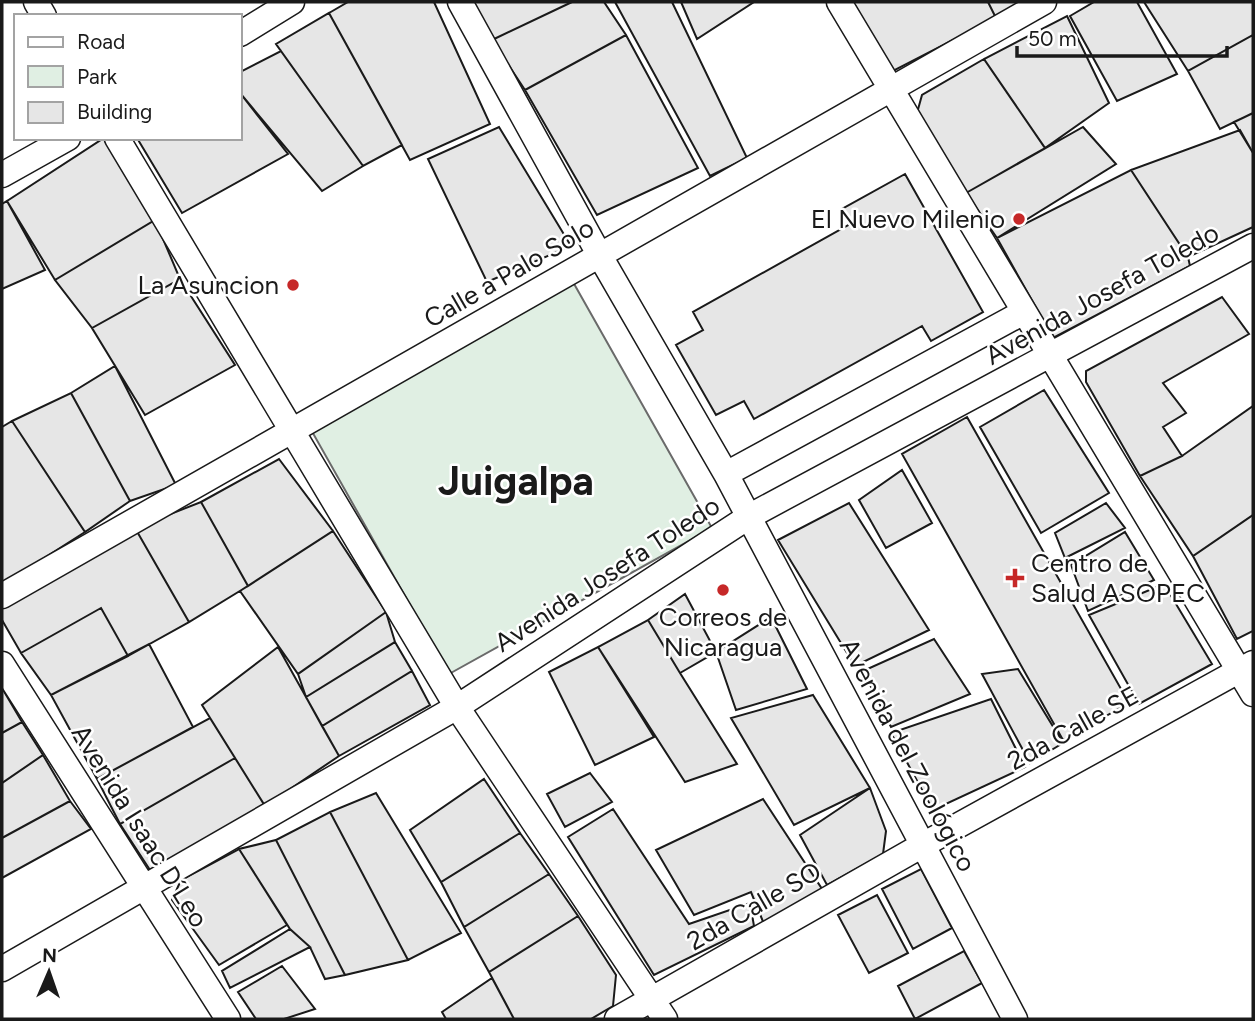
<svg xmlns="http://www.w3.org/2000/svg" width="1255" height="1021" font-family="Figtree,sans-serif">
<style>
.green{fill:#e0efe3;stroke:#6a6a6a;stroke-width:2}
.building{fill:#e6e6e6;stroke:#1a1a1a;stroke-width:2}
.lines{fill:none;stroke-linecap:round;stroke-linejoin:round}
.street-casing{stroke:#1a1a1a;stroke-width:27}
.street{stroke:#fff;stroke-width:24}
.poi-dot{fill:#c62828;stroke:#fff;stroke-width:2.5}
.labels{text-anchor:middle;stroke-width:5;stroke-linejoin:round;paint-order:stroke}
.poi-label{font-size:26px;fill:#1a1a1a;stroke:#fff;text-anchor:end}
.street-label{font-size:26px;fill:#1a1a1a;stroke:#fff}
.town-label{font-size:40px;font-weight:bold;fill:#1a1a1a;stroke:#fff}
</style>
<rect width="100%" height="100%" fill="#fff"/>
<path class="green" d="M 573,282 L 712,528 L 449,674 L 310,428 Z"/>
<path class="building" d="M 348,2 L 434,2 L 490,124 L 410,160 L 329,13 Z
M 473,2 L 572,2 L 492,40 Z
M 572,2 L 604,2 L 626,35 L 525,90 L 492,40 Z
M 615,2 L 672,2 L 747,158 L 710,176 Z
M 681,2 L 754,2 L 697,39 Z
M 853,2 L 988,2 L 996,18 L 893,71 Z
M 988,2 L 1025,2 L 996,18 Z
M 1094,2 L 1137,2 L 1177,74 L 1117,101 L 1070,16 Z
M 1144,2 L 1253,2 L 1253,35 L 1188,71 Z
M 329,13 L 402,145 L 363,166 L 276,44 Z
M 1067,16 L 1109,103 L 1045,148 L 984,59 Z
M 626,35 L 698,168 L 597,215 L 525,90 Z
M 1253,35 L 1253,113 L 1220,129 L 1188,71 Z
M 281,51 L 363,166 L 322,191 L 240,93 L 240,72 Z
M 984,59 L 1045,148 L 966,193 L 917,113 L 922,95 Z
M 240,93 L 288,154 L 182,213 L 137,138 L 240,138 Z
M 1253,113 L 1253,153 L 1234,122 Z
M 499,127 L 571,246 L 487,282 L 428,159 Z
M 1083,127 L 1116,164 L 997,238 L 966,193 Z
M 1240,130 L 1253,153 L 1253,227 L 1188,257 L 1131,170 Z
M 104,138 L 155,220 L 55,280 L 7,201 Z
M 1131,170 L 1188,257 L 1190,266 L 1053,338 L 997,238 Z
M 905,174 L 983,312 L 931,341 L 922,326 L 754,419 L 744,401 L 716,415 L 676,345 L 703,330 L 693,312 L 850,224 L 842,209 Z
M 7,201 L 45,270 L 2,289 L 2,204 Z
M 155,220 L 180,279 L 92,328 L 55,280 Z
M 180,279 L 235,365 L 145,415 L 92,328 Z
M 1222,297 L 1249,334 L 1163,383 L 1186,413 L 1163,427 L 1182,456 L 1140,476 L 1086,382 L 1086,371 Z
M 115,366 L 176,485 L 130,501 L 71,393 Z
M 1044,390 L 1109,493 L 1041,533 L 980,427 Z
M 71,393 L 130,501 L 85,532 L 12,421 Z
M 1253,406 L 1253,515 L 1193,556 L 1140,476 L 1182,456 Z
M 967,417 L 1129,703 L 1063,740 L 902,454 Z
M 12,421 L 85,532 L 2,585 L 2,427 Z
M 279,459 L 333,531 L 248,586 L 201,502 Z
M 902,470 L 932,523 L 886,548 L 859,500 Z
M 201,502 L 248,586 L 189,622 L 135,528 Z
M 849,503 L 929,630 L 855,666 L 778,540 Z
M 1106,503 L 1125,528 L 1065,558 L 1055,533 Z
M 1253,515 L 1253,631 L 1237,639 L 1193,556 Z
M 135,528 L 189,622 L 128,656 L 101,608 L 21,653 L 2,620 L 2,603 Z
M 333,531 L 386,612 L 298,674 L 240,591 Z
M 1125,532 L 1154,580 L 1088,611 L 1071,565 Z
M 1164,584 L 1212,664 L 1139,704 L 1089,615 Z
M 685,594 L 716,652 L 680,673 L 648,620 Z
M 101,608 L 128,656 L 51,695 L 21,653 Z
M 386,612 L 395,642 L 306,697 L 298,674 Z
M 771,617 L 807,689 L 736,710 L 716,652 Z
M 648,620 L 680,673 L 737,764 L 685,782 L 598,647 Z
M 934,639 L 970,694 L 891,727 L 863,671 Z
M 395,642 L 412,671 L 322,726 L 306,697 Z
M 149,644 L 193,727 L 97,779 L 51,695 Z
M 278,647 L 339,756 L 265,806 L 202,705 Z
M 598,647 L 654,737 L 595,765 L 549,672 Z
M 1018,669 L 1063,743 L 1030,763 L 982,674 Z
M 412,671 L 430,705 L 339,756 L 322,726 Z
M 2,688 L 22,722 L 2,733 Z
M 813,695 L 870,788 L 794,825 L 731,718 Z
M 991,699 L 1025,767 L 933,810 L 891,733 Z
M 210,718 L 235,758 L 120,824 L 97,779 Z
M 22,722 L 43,755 L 2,783 L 2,733 Z
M 43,755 L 70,801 L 2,838 L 2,783 Z
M 235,758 L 265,806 L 150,870 L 120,824 Z
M 590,773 L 612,802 L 565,827 L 547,794 Z
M 484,779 L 520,833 L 441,882 L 410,830 Z
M 870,788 L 886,831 L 883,854 L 827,885 L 800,835 Z
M 376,793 L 461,933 L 408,960 L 330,812 Z
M 763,799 L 824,892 L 764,924 L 751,892 L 694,915 L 656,850 Z
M 70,801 L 91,829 L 2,878 L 2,838 Z
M 613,809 L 689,924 L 750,903 L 754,926 L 654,975 L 568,837 Z
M 330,812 L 408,960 L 345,975 L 276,840 Z
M 520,833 L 549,874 L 464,927 L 441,882 Z
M 276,840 L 345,975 L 325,979 L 310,947 L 290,929 L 239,849 Z
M 239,849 L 287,925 L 219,965 L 172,900 L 181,880 Z
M 921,869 L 952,928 L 913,949 L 882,889 Z
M 549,874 L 578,916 L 489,972 L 464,927 Z
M 877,895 L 908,953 L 869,973 L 838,915 Z
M 578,916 L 616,975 L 613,1006 L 591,1019 L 514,1019 L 489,972 Z
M 290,929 L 310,947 L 230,988 L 222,971 Z
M 964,951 L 982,983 L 915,1019 L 898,986 Z
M 282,966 L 315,1009 L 284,1019 L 256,1019 L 238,992 Z
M 492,978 L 514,1019 L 446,1019 L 442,1012 Z"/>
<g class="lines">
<defs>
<path id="street" d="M 36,2 L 44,16
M 460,2 L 600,256 L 726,474
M 839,2 L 1253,694
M 240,34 L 292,2
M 117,138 L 457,707 L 665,1019
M 2,175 L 68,138
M 2,596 L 1044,2
M 2,664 L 228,1019
M 2,969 L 457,707 L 750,516 L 1253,246
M 617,1019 L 921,846 L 1253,663
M 1015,1019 L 726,474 L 1022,313"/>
</defs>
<use href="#street" class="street-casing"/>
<use href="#street" class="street"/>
</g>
<g class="poi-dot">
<circle cx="1019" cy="219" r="7"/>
<circle cx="293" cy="285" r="7"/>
<path d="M1011.5 567.5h7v7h7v7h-7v7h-7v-7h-7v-7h7z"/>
<circle cx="723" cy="590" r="7"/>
</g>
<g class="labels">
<g class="poi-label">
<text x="1005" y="228">El Nuevo Milenio</text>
<text x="279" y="294">La Asuncion</text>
<text x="1031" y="572" text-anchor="start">Centro de<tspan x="1031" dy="30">Salud ASOPEC</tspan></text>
<text x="723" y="626" text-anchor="middle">Correos de<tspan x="723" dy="30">Nicaragua</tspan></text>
</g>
<g class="street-label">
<text transform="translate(509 273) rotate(-30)" y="9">Calle a Palo Solo</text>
<text transform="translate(1102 294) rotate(-29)" y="9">Avenida Josefa Toledo</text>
<text transform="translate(607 574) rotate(-33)" y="9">Avenida Josefa Toledo</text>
<text transform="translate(1073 728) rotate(-29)" y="9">2da Calle SE</text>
<text transform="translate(908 755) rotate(62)" y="9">Avenida del Zoológico</text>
<text transform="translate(140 826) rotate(58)" y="9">Avenida Isaac D´Leo</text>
<text transform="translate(754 906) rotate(-30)" y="9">2da Calle SO</text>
</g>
<g class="town-label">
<text x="516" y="495">Juigalpa</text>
</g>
</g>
<rect width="1255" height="1021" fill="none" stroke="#1a1a1a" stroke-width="7"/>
<rect x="14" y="14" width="228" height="126" fill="#ffffff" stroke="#a3a3a3" stroke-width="2"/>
<rect x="28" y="37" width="35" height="10" fill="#ffffff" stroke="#a3a3a3" stroke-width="2"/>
<text x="77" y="49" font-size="21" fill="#1a1a1a">Road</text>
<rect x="28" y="66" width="35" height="21" fill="#e0efe3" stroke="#a3a3a3" stroke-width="2"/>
<text x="77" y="84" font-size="21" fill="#1a1a1a">Park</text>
<rect x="28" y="102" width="35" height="21" fill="#e6e6e6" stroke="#a3a3a3" stroke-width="2"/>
<text x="77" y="119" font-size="21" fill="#1a1a1a">Building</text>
<g transform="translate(49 972) rotate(2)" stroke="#ffffff" stroke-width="5" paint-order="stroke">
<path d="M0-5L12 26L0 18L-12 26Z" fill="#1a1a1a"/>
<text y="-10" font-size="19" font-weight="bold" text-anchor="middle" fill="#1a1a1a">N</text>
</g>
<path d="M1017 46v10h210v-10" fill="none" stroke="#1a1a1a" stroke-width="3.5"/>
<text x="1028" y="46" font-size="21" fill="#1a1a1a" stroke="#ffffff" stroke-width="5" paint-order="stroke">50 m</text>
</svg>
